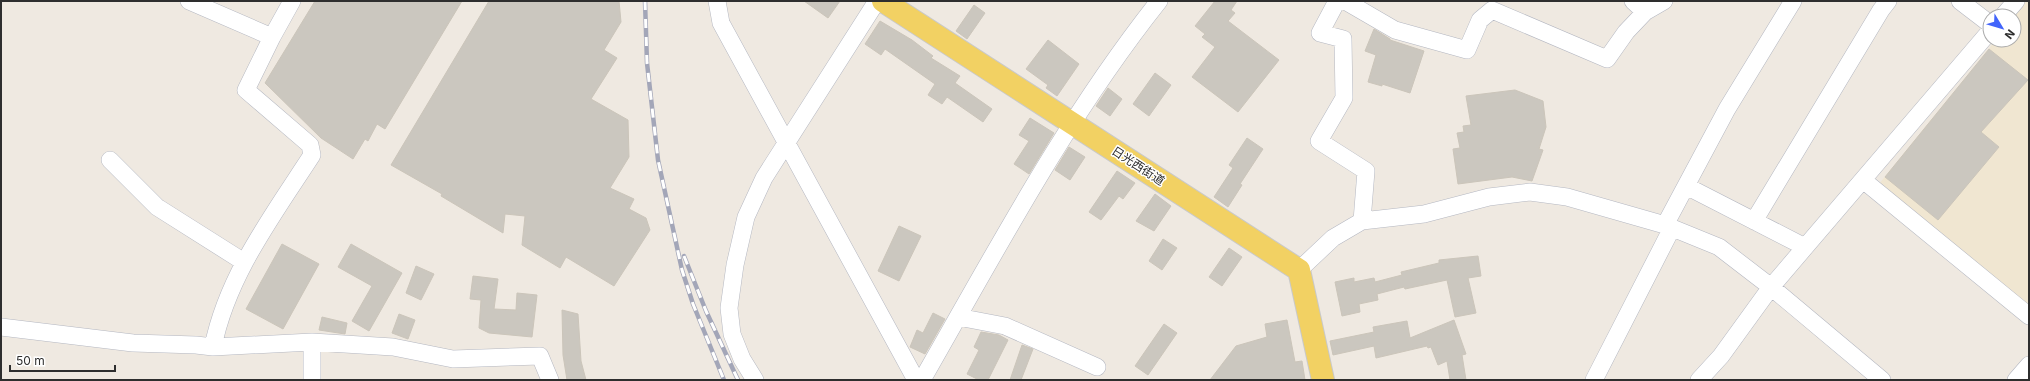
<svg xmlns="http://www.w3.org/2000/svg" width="2030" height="381" font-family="Inter,'Noto Sans JP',sans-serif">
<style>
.education{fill:#f0e6d1}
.building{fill:#cbc7bf;stroke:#cbc5ba}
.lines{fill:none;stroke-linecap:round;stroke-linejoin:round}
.minor-casing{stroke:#b4b7c1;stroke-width:18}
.major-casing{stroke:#c9c9c9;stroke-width:24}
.minor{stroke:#fff;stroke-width:17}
.major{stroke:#f2d163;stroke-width:22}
.rail-casing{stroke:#a3a6b8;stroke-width:4.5}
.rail{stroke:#fff;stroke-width:3;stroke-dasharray:9;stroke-linecap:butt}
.labels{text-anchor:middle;stroke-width:3;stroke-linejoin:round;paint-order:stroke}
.street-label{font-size:12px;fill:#2e2e2e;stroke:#fff}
</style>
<rect width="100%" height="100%" fill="#efe9e1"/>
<path class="education" d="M 2026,1 L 2029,1 L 2029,310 L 1879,184 L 1996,40 L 2014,40 L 2014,17 Z"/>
<path class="building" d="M 315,1 L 462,1 L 385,129 L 377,124 L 368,141 L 365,139 L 353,159 L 321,138 L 265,83 Z
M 489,1 L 619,1 L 621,22 L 604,50 L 617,58 L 591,99 L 628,120 L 629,157 L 610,188 L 634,199 L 629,209 L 646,218 L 650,230 L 614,286 L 566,257 L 560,268 L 522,245 L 525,216 L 505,214 L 503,233 L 441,196 L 442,194 L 391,165 Z
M 804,1 L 840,1 L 828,18 Z
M 1215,1 L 1237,1 L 1231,10 L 1235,13 L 1228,21 L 1279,60 L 1238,112 L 1192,77 L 1215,47 L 1202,37 L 1205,34 L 1195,26 Z
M 974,5 L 985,13 L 967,39 L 956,31 Z
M 880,21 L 912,40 L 933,56 L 931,58 L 960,76 L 955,83 L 992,109 L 983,122 L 947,97 L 942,104 L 928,95 L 935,84 L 885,49 L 881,55 L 865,44 Z
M 1374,29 L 1390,39 L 1390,40 L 1424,51 L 1410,93 L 1382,84 L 1382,86 L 1368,82 L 1376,55 L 1365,51 Z
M 1048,40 L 1079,64 L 1057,96 L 1046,88 L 1048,85 L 1026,69 Z
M 1989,49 L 2028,80 L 1981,132 L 1999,147 L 1938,220 L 1885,177 Z
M 1155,73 L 1171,85 L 1149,116 L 1133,104 Z
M 1108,88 L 1122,99 L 1110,116 L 1096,106 Z
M 1515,90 L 1543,101 L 1546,127 L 1539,149 L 1543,150 L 1532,181 L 1512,177 L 1458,184 L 1453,149 L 1460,148 L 1457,133 L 1464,132 L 1463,126 L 1471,125 L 1466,96 Z
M 1030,118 L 1054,133 L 1029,174 L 1014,164 L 1029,141 L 1019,135 Z
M 1247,138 L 1263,149 L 1240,184 L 1242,185 L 1228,207 L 1214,197 L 1233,168 L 1229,165 Z
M 1069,147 L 1085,157 L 1070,180 L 1055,170 Z
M 1117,171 L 1135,183 L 1123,199 L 1119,196 L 1101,220 L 1089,212 Z
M 1155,194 L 1171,206 L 1154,231 L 1136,221 Z
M 899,226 L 921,236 L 899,281 L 878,271 Z
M 1163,239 L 1177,248 L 1162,270 L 1149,261 Z
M 282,244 L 319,264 L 283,329 L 246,309 Z
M 351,244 L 402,273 L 369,331 L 352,321 L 372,286 L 338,267 Z
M 1229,248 L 1242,257 L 1222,286 L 1209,277 Z
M 1478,256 L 1481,276 L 1468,278 L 1476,313 L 1455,317 L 1447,280 L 1405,289 L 1404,287 L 1377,294 L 1378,300 L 1359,304 L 1360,312 L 1342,316 L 1335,282 L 1354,278 L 1354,282 L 1374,278 L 1375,282 L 1402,275 L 1401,272 L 1439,263 L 1439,260 Z
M 416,266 L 434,274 L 421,300 L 406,293 Z
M 473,276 L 498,279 L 494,309 L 516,310 L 517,293 L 537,295 L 532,337 L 489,333 L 479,328 L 481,300 L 470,299 Z
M 562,310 L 578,314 L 581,361 L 586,380 L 567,380 L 563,355 Z
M 933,313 L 945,319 L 925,354 L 910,347 L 917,330 L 923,333 Z
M 399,314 L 415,320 L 408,339 L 392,333 Z
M 322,317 L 347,323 L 345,334 L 319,330 Z
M 1287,320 L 1295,362 L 1302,361 L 1305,380 L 1210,380 L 1236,346 L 1267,337 L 1265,324 Z
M 1454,320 L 1466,354 L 1462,355 L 1466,380 L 1450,380 L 1447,361 L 1438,365 L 1431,347 L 1428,348 L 1427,346 L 1376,358 L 1374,346 L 1333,355 L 1330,341 L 1374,332 L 1373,327 L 1407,321 L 1410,338 Z
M 1164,324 L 1177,333 L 1148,375 L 1135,366 Z
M 981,332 L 999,335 L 1008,340 L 988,380 L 979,380 L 967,374 L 979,350 L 974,347 Z
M 1022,345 L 1033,349 L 1021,380 L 1010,380 Z"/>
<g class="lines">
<defs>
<path id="minor" d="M 189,1 L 272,37
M 717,1 L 721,23 L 916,380
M 1337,1 L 1320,33 L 1343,39 L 1344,98 L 1319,141 L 1366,171 L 1362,221
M 1345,1 L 1395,30 L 1467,50 L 1480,20 L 1492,10 L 1607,59 L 1626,32 L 1645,12 L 1664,1
M 1633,1 L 1645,12
M 1960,1 L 1990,24
M 2003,16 L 2016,1
M 110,160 L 157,207 L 244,262
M 1863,180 L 2029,316
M 1686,186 L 1805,247
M 1754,221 L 1881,10 L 1888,1
M 1665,225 L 1727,109 L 1793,1
M 1299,270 L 1333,238 L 1362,221 L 1424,214 L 1489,197 L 1530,192 L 1567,197 L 1665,225 L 1719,247 L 1771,287 L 1882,380
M 958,317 L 1005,326 L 1097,367
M 1,327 L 133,343 L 196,345 L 213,347 L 312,342 L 393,347 L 453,359 L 540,356 L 550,380
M 312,342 L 312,380
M 213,347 C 227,276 273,215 312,155 L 310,145 L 246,90 L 272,37 L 292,1
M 755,380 L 742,359 L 732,334 L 729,308 L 735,265 L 746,217 L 764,178 L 877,1
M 922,380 C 996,251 1066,118 1159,1
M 1594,380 L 1672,228
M 1699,380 L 1721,356 L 1771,287 L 1990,31
M 2016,380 L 2029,365"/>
<path id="major" d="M 883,1 L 1299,270 L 1323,380"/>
</defs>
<use href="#minor" class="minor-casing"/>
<use href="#major" class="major-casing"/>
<use href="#minor" class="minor"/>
<use href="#major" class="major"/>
<defs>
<path id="rail" d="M 645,1 L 647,63 L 658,160 L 682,270 L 693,304 L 724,380
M 684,256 L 706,311 L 738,380"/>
</defs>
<use href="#rail" class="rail-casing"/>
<use href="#rail" class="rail"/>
</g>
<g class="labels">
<g class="street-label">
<text transform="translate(1138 166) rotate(33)" y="4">日光西街道</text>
</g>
</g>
<rect width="2030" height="381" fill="none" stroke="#2e2e2e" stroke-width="4"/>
<g transform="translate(2002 28) rotate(128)"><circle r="19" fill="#ffffff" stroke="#ababab"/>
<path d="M0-3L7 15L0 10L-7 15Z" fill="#4264fb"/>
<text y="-6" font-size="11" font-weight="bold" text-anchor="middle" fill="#2e2e2e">N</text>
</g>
<path d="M10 365v6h105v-6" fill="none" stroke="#2e2e2e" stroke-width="2"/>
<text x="16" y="365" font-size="12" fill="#2e2e2e" stroke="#ffffff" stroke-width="3" paint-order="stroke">50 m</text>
</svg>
